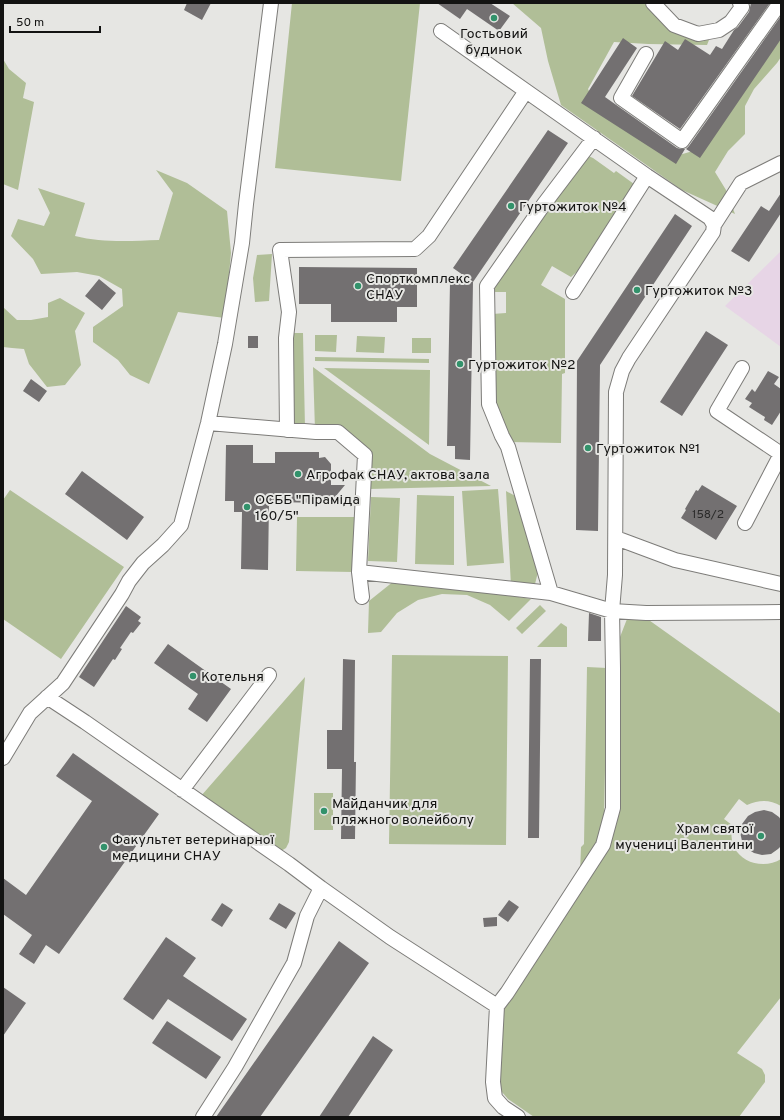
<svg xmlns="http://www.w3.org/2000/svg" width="784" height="1120" font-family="Overpass,sans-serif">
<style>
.medical{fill:#e7d5e6}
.green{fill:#b0be97}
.building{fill:#737071}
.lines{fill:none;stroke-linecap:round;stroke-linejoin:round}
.minor-casing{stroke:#7d7c79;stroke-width:16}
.minor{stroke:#fff;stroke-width:14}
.poi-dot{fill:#32926b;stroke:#e6e6e3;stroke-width:1.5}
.labels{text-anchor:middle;stroke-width:4;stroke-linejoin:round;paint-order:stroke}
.number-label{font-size:12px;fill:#2b2a2a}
.poi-label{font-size:14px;fill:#131312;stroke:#e6e6e3;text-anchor:start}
</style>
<rect width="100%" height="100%" fill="#e6e6e3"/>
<path class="medical" d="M 781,251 L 781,347 L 725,306 Z"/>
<path class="green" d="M 292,3 L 420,3 L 401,181 L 275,168 Z
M 512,3 L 645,3 L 647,7 L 670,27 L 711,35 L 707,45 L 648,44 L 614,42 L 588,89 L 601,115 L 669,158 L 703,148 L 781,34 L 781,57 L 777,63 L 754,89 L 745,106 L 745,134 L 728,151 L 715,172 L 726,190 L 735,214 L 682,190 L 561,105 L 548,61 L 541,28 Z
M 3,59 L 9,69 L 26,83 L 23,98 L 34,102 L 18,190 L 3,184 Z
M 586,155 L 593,158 L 614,173 L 616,171 L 634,184 L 580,269 L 571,277 L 552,266 L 541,285 L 565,299 L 565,373 L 562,374 L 561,443 L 509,442 L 496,409 L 493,388 L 492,314 L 506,313 L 506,292 L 491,292 L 495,285 Z
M 156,170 L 187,183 L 227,211 L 231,253 L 225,318 L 178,312 L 149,384 L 130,375 L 118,360 L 93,342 L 93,327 L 123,306 L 122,289 L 99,276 L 77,272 L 41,274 L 33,259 L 11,236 L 18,219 L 44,226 L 50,213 L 38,188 L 56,194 L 85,203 L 75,236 C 102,243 131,241 159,240 L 173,193 Z
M 272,254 L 269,301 L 255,302 L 253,278 L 257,255 Z
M 60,298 L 85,313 L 75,331 L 81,365 L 65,385 L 47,387 L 29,364 L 24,349 L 12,348 L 3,347 L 3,307 L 17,320 L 31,320 L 48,317 L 48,303 Z
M 290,333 L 303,333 L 305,428 L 293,427 Z
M 315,335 L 337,335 L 336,352 L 315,351 Z
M 357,336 L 385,337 L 384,353 L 356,352 Z
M 412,338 L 431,338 L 431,353 L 412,353 Z
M 315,357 L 429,359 L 429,363 L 315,361 Z
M 313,367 L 430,454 L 491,486 L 369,489 L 368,457 L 335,431 L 315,430 Z
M 324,368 L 430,370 L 429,445 Z
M 498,489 L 504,563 L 467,566 L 462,491 Z
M 10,490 L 124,567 L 61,659 L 3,619 L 3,500 Z
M 506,491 L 519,498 L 538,572 L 534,588 L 511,586 Z
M 417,495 L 454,496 L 454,565 L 415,564 Z
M 371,497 L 400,498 L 397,562 L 368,561 Z
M 297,517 L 354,517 L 353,572 L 296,571 Z
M 401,578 L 531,599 L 509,621 L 490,605 L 467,595 L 442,594 L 418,600 L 397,613 L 381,632 L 368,633 L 369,601 L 394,581 Z
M 540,605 L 546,611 L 522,634 L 516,628 Z
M 646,618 L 781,714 L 781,806 C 769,799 759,800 747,805 L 739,799 L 724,819 L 732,825 C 731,832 731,840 734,847 C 742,864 766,869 781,859 L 781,997 L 737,1053 L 762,1069 L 765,1075 L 765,1082 L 739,1117 L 534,1117 L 508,1099 L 502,1092 L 499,1081 L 501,1021 L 505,1005 L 608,846 L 616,826 L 619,808 L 620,637 L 627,619 Z
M 561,623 L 567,627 L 567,647 L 537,647 Z
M 392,655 L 508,656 L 506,845 L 389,844 Z
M 587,667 L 607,668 L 604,821 L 597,847 L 580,873 L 581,847 L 584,844 Z
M 305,677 L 289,842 L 286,848 L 281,851 L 201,796 Z
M 314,793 L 333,793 L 333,830 L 314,830 Z"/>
<path class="building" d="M 187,3 L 211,3 L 202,20 L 184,10 Z
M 437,3 L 490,3 L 510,16 L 499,31 L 467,9 L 460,19 Z
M 751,3 L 770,3 L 680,129 L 632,96 L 665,41 L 678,50 L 685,39 L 710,55 L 716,46 L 722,49 L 734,30 L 738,27 L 749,12 Z
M 781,16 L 781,39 L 700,158 L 686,149 L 689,146 Z
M 623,38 L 637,48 L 605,97 L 677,148 L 681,149 L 685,149 L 676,164 L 581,103 Z
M 548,130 L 568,143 L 473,282 L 453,268 Z
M 781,193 L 781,213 L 749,262 L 731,251 L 761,206 L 769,211 Z
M 675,214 L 692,226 L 600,365 L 598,531 L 576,530 L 577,361 Z
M 299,267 L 417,268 L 417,307 L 397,307 L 397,322 L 331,322 L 331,304 L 299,304 Z
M 99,279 L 116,293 L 102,310 L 85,296 Z
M 450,282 L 473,282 L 470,460 L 455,459 L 455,446 L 447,446 Z
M 706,331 L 728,345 L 682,416 L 660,402 Z
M 248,336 L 258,336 L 258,348 L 248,348 Z
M 768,371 L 779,377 L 774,384 L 781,389 L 781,411 L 772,425 L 764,420 L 765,417 L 749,407 L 752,403 L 745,399 L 752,389 L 755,392 Z
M 31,379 L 47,391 L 39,402 L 23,391 Z
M 226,445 L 253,445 L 253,463 L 275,463 L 275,452 L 319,452 L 319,458 L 325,457 L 331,464 L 331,485 L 345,485 L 330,503 L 269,502 L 268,570 L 241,569 L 242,512 L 234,512 L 234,501 L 225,501 Z
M 82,471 L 144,517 L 127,540 L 65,494 Z
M 702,485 L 737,506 L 716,540 L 681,518 L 686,510 L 685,509 L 696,490 L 698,491 Z
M 126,606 L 141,617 L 138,621 L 141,623 L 133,633 L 131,632 L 120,648 L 122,649 L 115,660 L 113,659 L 94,687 L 79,677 Z
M 589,613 L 601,617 L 601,641 L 588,641 Z
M 168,644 L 231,689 L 207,722 L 188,709 L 198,694 L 154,663 Z
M 343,659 L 355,660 L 354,762 L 356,762 L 355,839 L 341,839 L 342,769 L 327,769 L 327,730 L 342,730 Z
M 530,659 L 541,659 L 539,838 L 528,838 Z
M 73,753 L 159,814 L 59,954 L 46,945 L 34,964 L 19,954 L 32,935 L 3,914 L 3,878 L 26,895 L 92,801 L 56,776 Z
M 764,810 L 772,812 L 779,817 L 781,820 L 781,846 L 778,849 L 771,854 L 762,855 L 754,853 L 746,848 L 742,841 L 740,832 L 742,824 L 748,816 L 755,812 Z
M 509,900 L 519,907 L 508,922 L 498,915 Z
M 222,903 L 233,910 L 222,927 L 211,920 Z
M 279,903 L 296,913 L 286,929 L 269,919 Z
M 497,917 L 497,926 L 484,927 L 483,918 Z
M 166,937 L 196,958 L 183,976 L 247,1019 L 232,1041 L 168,999 L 153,1020 L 123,999 Z
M 339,941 L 369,963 L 260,1117 L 216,1117 Z
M 3,987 L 26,1003 L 3,1036 Z
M 167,1021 L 221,1057 L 206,1079 L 152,1043 Z
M 373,1036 L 393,1050 L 348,1117 L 319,1117 Z"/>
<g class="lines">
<defs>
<path id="minor" d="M 653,3 L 674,25 L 698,34 L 719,30 L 731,22 L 742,7 L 740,3
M 441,31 L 526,91
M 646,54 L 621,98 L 682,141 L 780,3
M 594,138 L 544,204 L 487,286 L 489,404 L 502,436 L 508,447 L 551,593 L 612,611 L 646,613 L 781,612
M 714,225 L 741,183 L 781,163
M 573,292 L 647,176
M 742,368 L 717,411 L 781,454
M 208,423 L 316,432 L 338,432 L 365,455 L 359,572 L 551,593
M 287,430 L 286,338 L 289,312 L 280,250 L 415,249 L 429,236 L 526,91 L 647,176 L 710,218 L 714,225 L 713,232 L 629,358 L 622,371 L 616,392 L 615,575 L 612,611 L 613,668 L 613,808 L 603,845 L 507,993 L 497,1006
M 745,523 L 781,454
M 616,538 L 675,560 L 781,584
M 359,572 L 362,597
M 47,697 L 85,722 L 289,864 L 321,888 L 390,937 L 497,1006 L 493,1082 L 495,1098 L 503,1107 L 518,1117
M 3,758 L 30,713 L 63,683 L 122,594 L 129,581 L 143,563 L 163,545 L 181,525 L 208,423 L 225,344 L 242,243 L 246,204 L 271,3
M 182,790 L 269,675
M 203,1117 L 235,1067 L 294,963 L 307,916 L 321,888"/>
</defs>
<use href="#minor" class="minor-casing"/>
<use href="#minor" class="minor"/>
</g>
<g class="poi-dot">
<circle cx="494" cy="18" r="4"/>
<circle cx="511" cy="206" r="4"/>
<circle cx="358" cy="286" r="4"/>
<circle cx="637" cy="290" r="4"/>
<circle cx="460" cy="364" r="4"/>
<circle cx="588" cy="448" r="4"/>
<circle cx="298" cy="474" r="4"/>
<circle cx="247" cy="507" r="4"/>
<circle cx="193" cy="676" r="4"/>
<circle cx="324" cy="811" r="4"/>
<circle cx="761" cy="836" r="4"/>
<circle cx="104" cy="847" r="4"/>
</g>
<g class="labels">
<g class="number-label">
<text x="708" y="518">158/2</text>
</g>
<g class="poi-label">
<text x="494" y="38" text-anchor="middle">Гостьовий<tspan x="494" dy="16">будинок</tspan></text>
<text x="519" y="211">Гуртожиток №4</text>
<text x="366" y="283">Спорткомплекс<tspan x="366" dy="16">СНАУ</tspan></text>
<text x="645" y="295">Гуртожиток №3</text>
<text x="468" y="369">Гуртожиток №2</text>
<text x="596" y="453">Гуртожиток №1</text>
<text x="306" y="479">Агрофак СНАУ, актова зала</text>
<text x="255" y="504">ОСББ "Піраміда<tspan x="255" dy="16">160/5"</tspan></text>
<text x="201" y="681">Котельня</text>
<text x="332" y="808">Майданчик для<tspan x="332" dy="16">пляжного волейболу</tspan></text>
<text x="753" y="833" text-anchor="end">Храм святої<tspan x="753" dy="16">мучениці Валентини</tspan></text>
<text x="112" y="844">Факультет ветеринарної<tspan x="112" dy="16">медицини СНАУ</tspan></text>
</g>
</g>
<rect width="784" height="1120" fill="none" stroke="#131312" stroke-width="8"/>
<path d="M10 26v6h90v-6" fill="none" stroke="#131312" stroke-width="2"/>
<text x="16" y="26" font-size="12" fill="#131312" stroke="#e6e6e3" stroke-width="3" paint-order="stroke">50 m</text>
</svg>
